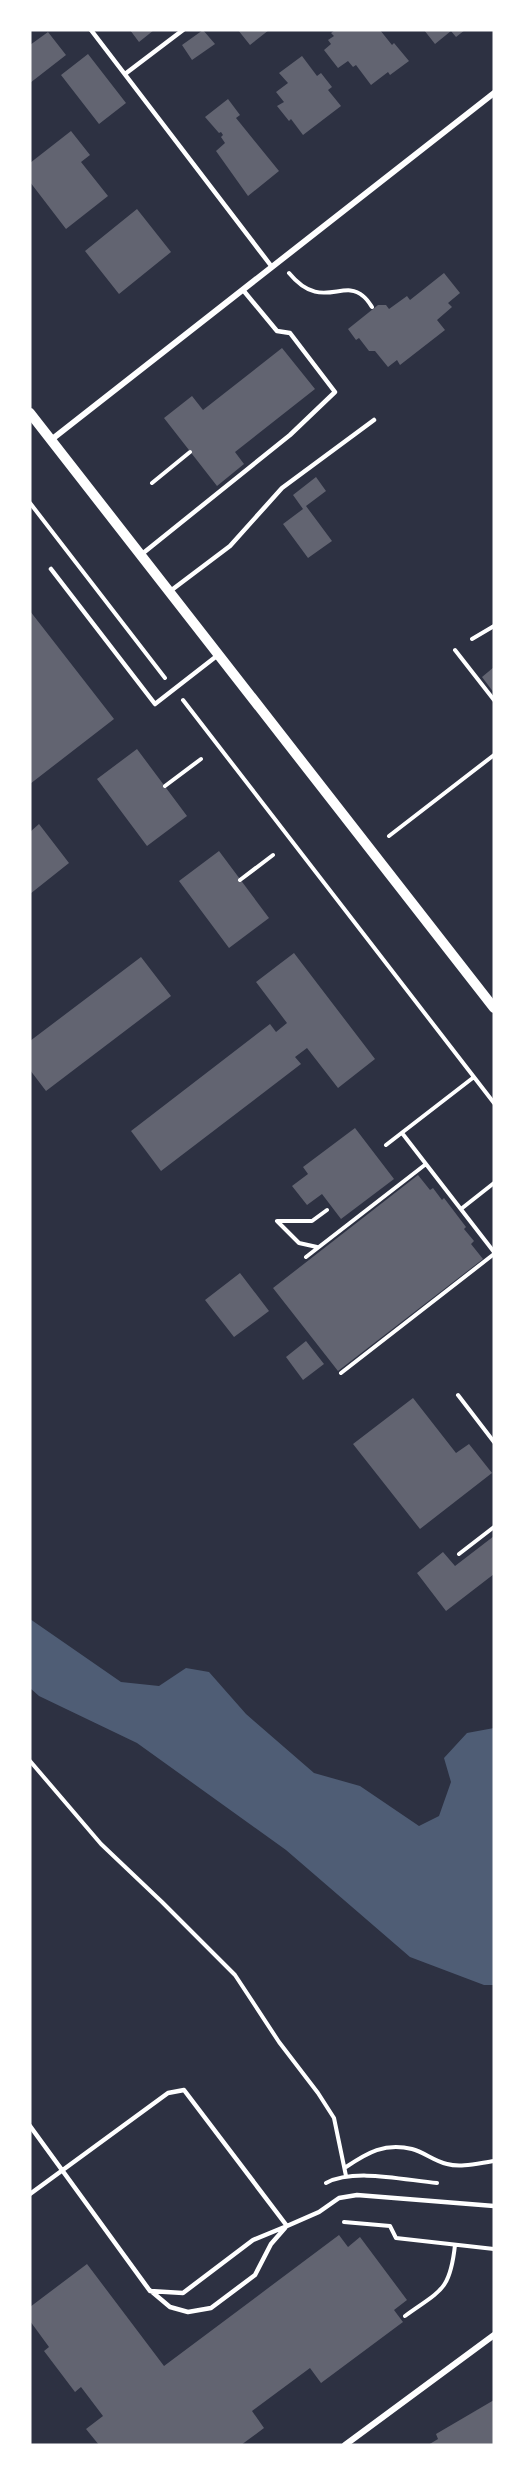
<svg xmlns="http://www.w3.org/2000/svg" width="524" height="2475" font-family="'DejaVu Sans',sans-serif">
<style>
.water{fill:#4f5d75}
.building{fill:#626471}
.lines{fill:none;stroke-linecap:round;stroke-linejoin:round}
.path{stroke:#fff;stroke-width:4}
.service{stroke:#fff;stroke-width:4.5}
.minor{stroke:#fff;stroke-width:6}
.tertiary{stroke:#fff;stroke-width:10}
</style>
<rect width="100%" height="100%" fill="#2d3142"/>
<path class="water" d="M 30,1619 L 121,1682 L 159,1686 L 186,1668 L 209,1672 L 246,1714 L 314,1773 L 360,1786 L 419,1826 L 439,1816 L 451,1782 L 444,1758 L 467,1733 L 494,1728 L 494,1985 L 484,1985 L 410,1957 L 286,1850 L 137,1743 L 39,1696 L 30,1688 Z"/>
<path class="building" d="M 130,30 L 154,30 L 139,42 Z
M 203,30 L 215,44 L 192,60 L 182,45 Z
M 238,30 L 269,30 L 250,45 Z
M 335,30 L 380,30 L 392,45 L 394,43 L 409,61 L 390,75 L 388,72 L 371,85 L 356,65 L 353,67 L 348,61 L 338,68 L 324,50 L 331,44 L 328,40 L 334,36 L 331,33 Z
M 424,30 L 465,30 L 456,37 L 451,31 L 435,44 Z
M 48,32 L 66,55 L 30,83 L 30,45 Z
M 88,54 L 126,103 L 99,124 L 61,75 Z
M 302,56 L 317,76 L 321,73 L 332,87 L 328,90 L 341,106 L 303,135 L 291,119 L 289,121 L 277,106 L 284,102 L 276,92 L 288,83 L 279,73 Z
M 228,99 L 240,115 L 236,118 L 279,171 L 248,196 L 216,151 L 225,143 L 221,137 L 223,135 L 221,132 L 219,133 L 205,117 Z
M 71,131 L 90,155 L 81,162 L 108,196 L 66,229 L 30,182 L 30,163 Z
M 137,209 L 171,252 L 119,294 L 85,251 Z
M 444,273 L 460,293 L 448,303 L 452,307 L 437,320 L 445,330 L 400,365 L 397,360 L 388,367 L 375,351 L 369,351 L 359,338 L 356,340 L 348,329 L 378,305 L 386,305 L 389,309 L 407,296 L 410,300 Z
M 282,348 L 315,389 L 235,452 L 244,464 L 217,486 L 164,418 L 192,396 L 203,410 Z
M 316,477 L 326,491 L 306,506 L 332,541 L 308,558 L 283,524 L 303,509 L 293,495 Z
M 30,611 L 114,719 L 30,784 Z
M 494,667 L 494,693 L 482,677 Z
M 137,749 L 187,816 L 147,846 L 97,779 Z
M 39,824 L 69,863 L 30,894 L 30,832 Z
M 219,851 L 269,918 L 229,948 L 179,881 Z
M 294,953 L 375,1059 L 338,1088 L 307,1048 L 295,1057 L 301,1064 L 161,1171 L 131,1131 L 270,1024 L 276,1032 L 287,1023 L 256,982 Z
M 141,957 L 171,996 L 46,1091 L 30,1070 L 30,1041 Z
M 355,1128 L 394,1179 L 341,1219 L 322,1194 L 307,1205 L 292,1186 L 308,1174 L 303,1167 Z
M 418,1175 L 430,1190 L 433,1188 L 442,1200 L 444,1198 L 466,1227 L 464,1229 L 474,1241 L 471,1244 L 483,1259 L 338,1371 L 273,1288 Z
M 240,1273 L 269,1311 L 234,1337 L 205,1300 Z
M 306,1341 L 324,1364 L 303,1380 L 286,1357 Z
M 413,1398 L 456,1453 L 469,1444 L 492,1473 L 420,1529 L 353,1444 Z
M 494,1536 L 494,1574 L 446,1611 L 417,1573 L 443,1552 L 455,1566 Z
M 339,2235 L 348,2247 L 360,2237 L 407,2300 L 394,2310 L 403,2322 L 321,2383 L 310,2368 L 252,2411 L 264,2428 L 241,2445 L 99,2445 L 86,2429 L 103,2416 L 81,2387 L 75,2392 L 44,2351 L 49,2347 L 30,2321 L 30,2307 L 87,2264 L 164,2366 Z
M 494,2400 L 494,2445 L 428,2445 L 438,2439 L 436,2434 Z"/>
<g class="lines">
<path class="path" d="M 289,273 C 321,312 343,278 363,296 C 367,299 370,304 372,307
M 152,483 L 190,452
M 30,503 L 165,678
M 472,639 L 494,626
M 455,650 L 494,700
M 183,700 L 494,1103
M 165,786 L 201,759
M 389,836 L 494,755
M 240,880 L 273,855
M 402,1133 L 494,1252
M 386,1145 L 474,1077
M 461,1209 L 494,1183
M 277,1221 L 312,1221 L 327,1210
M 277,1221 L 299,1243 L 317,1247
M 306,1257 L 426,1164
M 341,1373 L 494,1254
M 458,1395 L 494,1442
M 459,1554 L 494,1527
M 30,1761 L 101,1844 L 162,1902 L 235,1975 L 279,2042 L 318,2093 L 334,2118 L 346,2176
M 346,2167 C 367,2153 385,2142 412,2149 C 424,2152 434,2161 447,2164 C 461,2168 479,2163 494,2161
M 326,2183 C 354,2168 404,2180 437,2183
M 344,2222 L 390,2226 L 396,2238 L 494,2249
M 405,2316 C 441,2290 450,2291 455,2245"/>
<path class="service" d="M 91,30 L 272,267
M 125,74 L 183,30
M 142,554 L 290,435 L 335,392 L 290,333 L 277,331 L 243,290
M 51,569 L 155,704 L 218,655
M 169,592 L 230,546 L 282,488 L 374,420
M 30,2126 L 150,2291 L 183,2293 L 253,2240 L 287,2226
M 30,2194 L 168,2093 L 184,2090 L 287,2226 L 319,2212 L 339,2198 L 357,2195 L 494,2206
M 151,2291 L 170,2307 L 188,2312 L 211,2308 L 255,2275 L 271,2244 L 285,2228"/>
<path class="minor" d="M 51,440 L 494,93
M 345,2445 L 494,2335"/>
<path class="tertiary" d="M 30,413 L 494,1008"/>
</g>
<rect width="524" height="2475" fill="none" stroke="#ffffff" stroke-width="63"/>
</svg>
